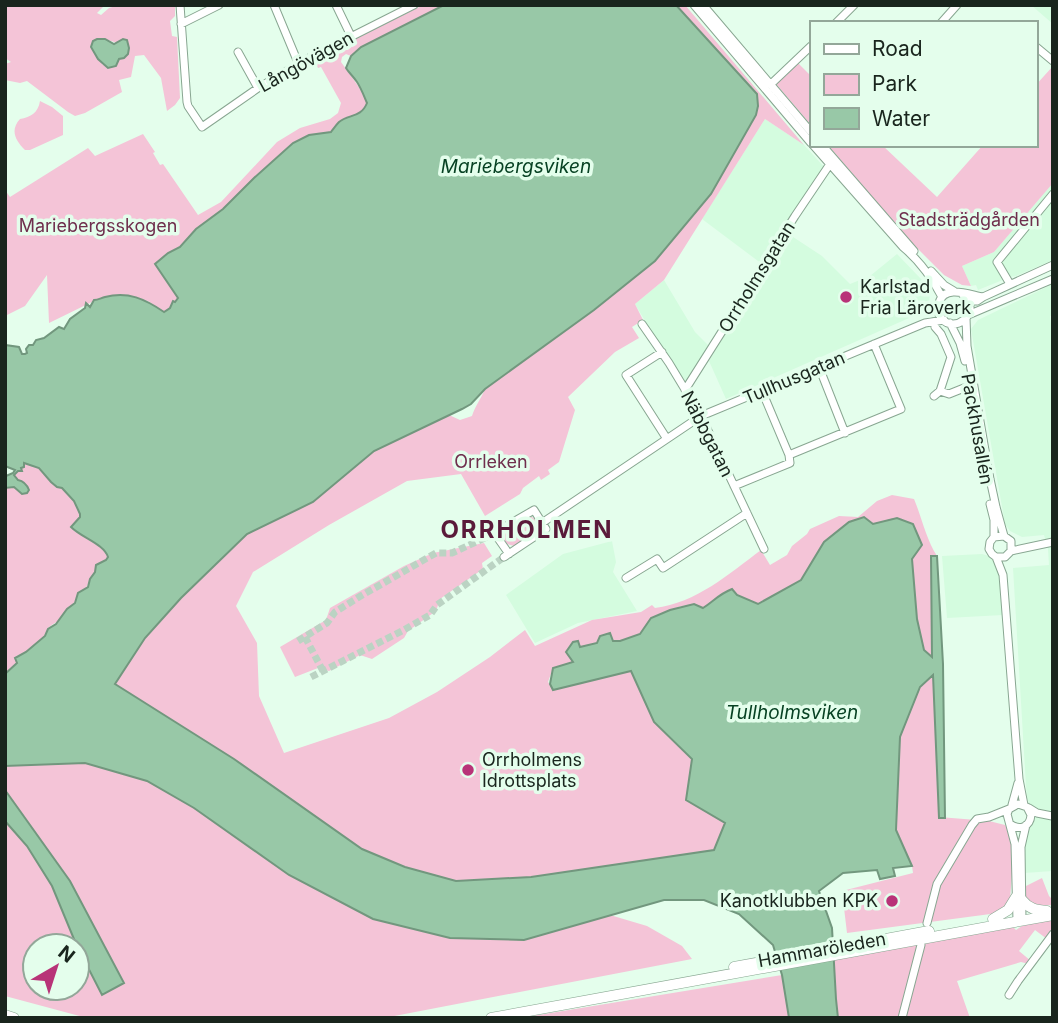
<svg xmlns="http://www.w3.org/2000/svg" width="1058" height="1023" font-family="Inter,sans-serif">
<style>
.built{fill:#d4fcdf}
.green{fill:#f4c4d7;fill-rule:evenodd}
.water{fill:#98c8a7;stroke:#72977e;stroke-width:2}
.pier{fill:#e4feec}
.lines{fill:none;stroke-linecap:round;stroke-linejoin:round}
.minor-tunnel{stroke:#bbd3c3;stroke-width:7;stroke-dasharray:7 3.5;stroke-linecap:butt}
.minor-casing{stroke:#88a691;stroke-width:9}
.major-casing{stroke:#88a691;stroke-width:11}
.minor{stroke:#fff;stroke-width:7}
.major{stroke:#fff;stroke-width:10}
.poi-dot{fill:#b83378;stroke:#e4feec;stroke-width:2.5}
.labels{text-anchor:middle;stroke-width:7;stroke-linejoin:round;paint-order:stroke}
.street-label{font-size:18px;fill:#19251d;stroke:#e4feec}
.park-label{font-size:18px;fill:#6f2e4d;stroke:#e4feec}
.poi-label{font-size:18px;fill:#19251d;stroke:#e4feec;text-anchor:start}
.water-label{font-size:19px;font-style:italic;fill:#074223;stroke:#e4feec}
.district-label{font-size:24px;font-weight:bold;letter-spacing:2px;fill:#5a1a3a;stroke:#e4feec}
</style>
<rect width="100%" height="100%" fill="#e4feec"/>
<path class="built" d="M 1031,5 L 1053,5 L 1053,24 Z
M 765,119 L 804,145 L 827,170 L 787,233 L 822,256 L 850,284 L 870,276 L 897,254 L 922,280 L 930,293 L 929,304 L 925,311 L 726,399 L 709,361 L 782,240 L 762,264 L 702,219 Z
M 1053,183 L 1053,260 L 1016,276 L 1010,277 L 978,290 L 976,285 L 971,286 L 962,266 L 994,252 Z
M 664,280 L 695,332 L 711,348 L 685,388 L 635,304 Z
M 1053,284 L 1053,315 L 1050,316 L 1053,340 L 1053,871 L 1024,873 L 1024,839 L 1034,814 L 1027,798 L 1026,786 L 1013,568 L 1049,565 L 1048,549 L 1044,535 L 1022,537 L 1010,531 L 1005,524 L 971,329 L 978,320 Z
M 612,541 L 616,562 L 613,572 L 637,611 L 578,623 L 535,643 L 506,595 L 563,554 Z
M 982,554 L 989,556 L 996,563 L 1001,575 L 1003,615 L 947,618 L 942,556 Z"/>
<path class="green" d="M 5,5 L 105,5 L 97,13 L 101,15 L 109,8 L 119,5 L 175,5 L 175,16 L 170,21 L 172,36 L 177,37 L 180,98 L 175,105 L 167,111 L 161,78 L 144,55 L 135,56 L 131,77 L 119,80 L 122,92 L 85,113 L 75,116 L 68,112 L 27,81 L 20,83 L 5,80 L 5,64 L 11,62 L 5,58 ZM 97,39 C 108,39 119,43 129,48 L 128,54 L 117,61 L 115,66 L 103,65 L 91,47 Z
M 423,5 L 444,5 L 361,47 L 351,56 L 346,54 L 342,57 L 341,62 C 351,76 360,86 367,103 C 361,118 349,114 339,122 C 336,125 334,128 332,132 L 309,135 L 293,143 L 254,178 L 223,209 L 196,229 L 180,247 L 158,261 L 156,264 L 178,298 L 178,300 L 164,313 L 148,301 L 106,297 L 94,301 L 49,323 L 47,275 L 25,306 L 5,316 L 5,190 L 10,197 L 88,148 L 95,156 L 143,134 L 155,152 L 153,153 L 160,165 L 163,164 L 198,215 L 221,202 L 277,142 L 300,128 L 330,119 L 338,113 L 341,103 L 321,67 L 318,68 L 314,59 Z
M 676,5 L 685,5 L 804,145 L 765,119 L 664,280 L 635,304 L 643,320 L 632,327 L 639,338 L 615,352 L 568,397 L 575,410 L 559,462 L 548,470 L 550,474 L 541,480 L 539,476 L 523,488 L 520,494 L 485,516 L 461,474 L 407,481 L 329,525 L 253,572 L 236,606 L 257,643 L 259,696 L 284,753 L 389,718 L 437,692 L 490,657 L 525,630 L 535,646 L 592,620 L 641,612 L 652,605 L 655,608 C 696,603 729,574 761,550 L 770,565 L 787,555 L 792,546 L 807,534 L 810,529 L 839,516 L 858,517 L 877,501 L 892,495 L 914,499 C 922,518 926,539 937,556 L 931,557 L 933,658 L 924,650 L 917,619 L 912,559 L 897,518 L 873,525 L 824,542 L 801,580 L 757,605 L 737,595 L 722,593 L 703,608 C 674,597 661,622 639,634 C 631,638 621,641 613,641 L 610,633 L 600,636 L 597,643 L 580,647 L 574,662 L 553,668 L 548,682 L 553,689 L 631,671 L 654,722 L 693,759 L 725,823 L 714,850 L 531,877 L 456,881 L 405,867 L 362,849 L 234,759 L 114,684 L 145,638 L 181,598 L 247,534 L 313,502 L 374,451 L 449,415 L 460,420 L 472,416 C 475,406 481,399 485,389 L 594,310 L 655,261 L 711,194 L 756,115 L 757,94 Z
M 798,63 L 811,76 L 811,125 L 776,84 Z
M 1053,66 L 1053,183 L 994,252 L 962,266 L 971,286 L 962,285 L 944,275 L 903,234 L 828,145 L 882,145 L 937,197 L 983,145 L 1035,145 L 1035,86 Z
M 40,101 L 52,107 L 63,116 L 63,135 L 30,150 L 25,150 C 15,140 10,130 20,119 C 31,117 38,113 40,101 Z
M 25,463 C 30,465 35,466 40,469 C 46,473 49,481 56,485 C 59,487 62,488 65,490 C 72,496 76,505 80,514 L 75,531 L 105,548 L 107,552 L 108,559 L 98,564 C 90,588 76,598 62,618 C 58,622 52,624 48,628 C 46,631 46,635 43,638 C 37,645 26,654 16,656 L 17,663 L 5,674 L 5,488 L 14,487 L 22,494 L 25,485 L 23,482 L 18,481 L 14,476 L 18,471 L 21,472 L 21,468 L 24,467 L 23,464 Z
M 529,516 C 537,518 540,526 536,532 L 514,546 L 507,544 L 503,538 L 505,530 Z
M 484,543 L 492,556 L 482,563 L 483,569 L 440,599 L 436,611 L 408,631 L 404,638 L 372,659 L 360,655 L 329,671 L 318,668 L 295,677 L 280,647 L 326,620 L 330,608 L 404,566 L 433,553 Z
M 933,674 L 939,817 L 989,821 L 1005,825 C 1017,847 1011,877 1010,902 L 998,913 L 847,933 L 842,891 L 913,873 L 912,866 L 896,830 L 900,737 L 920,687 Z
M 85,763 L 147,781 L 194,808 L 289,875 L 373,919 L 450,938 L 524,940 L 610,915 L 647,926 L 682,946 L 692,959 L 384,1018 L 87,1018 L 5,996 L 5,821 L 27,846 L 52,886 L 76,944 L 102,994 L 124,983 L 70,881 L 5,790 L 5,766 ZM 35,946 L 77,946 L 77,988 L 35,988 Z
M 1042,878 L 1049,896 L 1053,900 L 1053,905 L 1033,906 L 1025,896 L 1026,886 Z
M 1052,919 L 1052,933 L 1047,939 L 1035,930 L 1019,951 L 1031,961 L 1029,964 L 1021,962 L 957,981 L 970,1018 L 838,1018 L 833,958 L 1013,927 L 1016,930 L 1022,926 Z
M 782,975 L 789,1018 L 520,1018 Z"/>
<path class="water" d="M 444,5 L 676,5 L 757,94 L 758,106 L 756,115 L 711,194 L 655,261 L 594,310 L 485,389 L 471,404 L 462,409 L 374,451 L 313,502 L 247,534 L 181,598 L 145,638 L 115,684 L 234,759 L 362,849 L 405,867 L 456,881 L 531,877 L 714,850 L 725,823 L 686,800 L 692,759 L 654,722 L 631,671 L 553,690 L 550,684 L 553,668 L 573,662 L 566,652 L 573,642 L 578,641 L 580,647 L 597,643 L 600,636 L 610,633 L 613,641 L 620,641 L 640,634 L 651,618 L 670,610 L 694,604 L 703,608 C 714,601 719,594 732,589 L 737,595 L 758,604 L 801,580 L 824,542 L 849,522 L 864,517 L 873,524 L 897,518 L 913,524 L 922,545 L 912,559 L 917,619 L 924,650 L 932,657 L 931,556 L 937,556 L 943,664 L 945,818 L 939,818 L 933,675 L 920,687 L 900,737 L 896,830 L 912,866 L 893,868 L 895,876 L 880,879 L 877,870 L 843,873 L 819,891 L 832,928 L 836,999 L 838,1018 L 789,1018 L 782,975 L 773,945 L 739,914 L 704,900 L 664,900 L 524,940 L 450,938 L 373,919 L 289,875 L 194,808 L 147,781 L 85,763 L 5,766 L 5,674 L 17,663 L 15,658 L 26,652 L 45,636 L 48,629 L 56,624 L 67,609 L 75,603 L 78,593 L 88,587 L 90,579 L 95,572 L 96,565 L 106,560 L 108,557 C 104,544 82,538 71,527 L 80,517 L 80,514 L 74,501 L 62,488 L 57,487 L 51,482 L 39,468 L 24,463 L 24,467 L 21,468 L 22,471 L 18,471 L 14,475 L 18,480 C 23,481 27,485 29,490 L 27,493 L 22,494 L 14,487 L 5,488 L 5,471 L 6,476 L 13,473 L 15,470 L 5,466 L 5,345 L 19,347 L 22,354 L 25,354 L 27,353 L 26,349 L 29,345 L 33,345 L 36,340 L 44,338 L 59,327 L 64,329 L 70,319 L 85,308 L 86,303 L 90,307 L 94,300 C 98,300 101,298 105,297 C 128,291 145,299 164,312 L 170,308 L 173,301 L 175,302 L 178,298 L 155,264 L 168,253 L 180,247 L 196,229 L 223,209 L 254,178 L 293,143 L 309,135 L 331,132 C 334,128 336,125 339,122 C 349,114 361,118 367,103 C 364,96 361,88 357,82 C 353,76 349,73 346,68 L 351,56 L 361,47 Z
M 97,39 L 105,39 L 114,44 L 123,39 L 127,40 L 129,48 L 128,54 L 124,58 L 119,59 L 116,66 L 108,68 L 98,59 L 91,47 L 93,41 Z
M 5,790 L 70,881 L 124,983 L 102,995 L 76,944 L 52,886 L 27,846 L 5,821 Z"/>
<path class="pier" d="M 836,940 L 837,957 L 776,970 L 771,952 Z"/>
<g class="lines">
<path class="minor-tunnel" d="M 305,637 L 323,671
M 298,641 L 327,623 L 335,612 L 359,597 L 436,553 L 452,553 L 489,536
M 311,677 L 402,631 L 430,615 L 437,605 L 504,557"/>
<defs>
<path id="minor" d="M 180,5 L 187,102 L 188,106 L 202,127 L 258,88 L 305,60 L 414,5
M 274,5 L 299,65
M 336,5 L 351,36
M 694,5 L 811,143
M 703,5 L 811,132
M 836,23 L 854,5
M 941,23 L 957,5
M 181,24 L 219,5
M 1035,46 L 1053,61
M 238,52 L 258,88
M 771,84 L 811,46
M 813,145 L 903,247 C 920,261 932,278 942,297
M 822,145 L 914,251
M 931,271 L 944,285 L 954,291
M 1010,284 L 997,262 L 1053,194
M 961,293 C 987,312 950,339 939,314 C 938,310 938,307 939,303 C 944,284 970,295 983,297
M 968,300 L 977,301 L 983,297 L 1053,265
M 968,315 L 1053,279
M 966,318 L 967,346 L 990,479 L 996,507 L 1004,536
M 950,323 L 960,343 L 965,361
M 642,324 L 669,363 L 701,416 L 764,549
M 662,352 L 626,375 L 667,439
M 819,367 L 845,433
M 969,379 L 973,406
M 685,390 L 795,216 L 830,164
M 762,391 L 789,455
M 940,391 L 949,394 L 964,388
M 934,396 L 940,391 L 951,357 L 941,334 L 935,327
M 789,455 L 901,409 L 874,344
M 734,486 L 790,463 L 789,455
M 990,504 L 994,520 L 994,537
M 542,523 L 701,416 L 925,323 L 944,320
M 495,534 L 509,554
M 489,536 L 534,510 L 546,529 L 504,557
M 1011,551 L 1053,542
M 996,557 L 1005,557 L 1011,551 L 1011,541 L 1004,536 L 994,537 L 990,542 L 989,549 L 992,554 L 996,557 L 1003,575 L 1019,779 L 1024,805
M 626,578 L 657,559 L 663,568 L 747,513
M 1012,805 L 1018,783
M 1029,808 L 1037,813 L 1052,816
M 1010,824 C 1020,831 1030,827 1031,815 L 1027,807 L 1018,804 L 1009,809 L 1007,814 L 1015,844 L 1017,921
M 1022,920 L 1021,847 L 1026,825
M 927,923 L 937,884 L 972,825 L 977,819 L 989,817 L 1009,809
M 1009,995 L 1018,981 L 1053,934
M 902,1018 L 921,945"/>
<path id="major" d="M 1022,900 C 1029,909 1036,910 1047,911
M 993,919 L 1008,910 L 1016,897
M 734,967 L 929,931
M 5,1015 L 14,1018
M 491,1018 L 1053,915"/>
</defs>
<use href="#minor" class="minor-casing"/>
<use href="#major" class="major-casing"/>
<use href="#minor" class="minor"/>
<use href="#major" class="major"/>
</g>
<g class="poi-dot">
<circle cx="846" cy="297" r="7"/>
<circle cx="468" cy="770" r="7"/>
<circle cx="892" cy="901" r="7"/>
</g>
<g class="labels">
<g class="street-label">
<text transform="translate(306 62) rotate(-29)" y="6">Långövägen</text>
<text transform="translate(757 277) rotate(-58)" y="6">Orrholmsgatan</text>
<text transform="translate(794 378) rotate(-23)" y="6">Tullhusgatan</text>
<text transform="translate(977 429) rotate(80)" y="6">Packhusallén</text>
<text transform="translate(707 434) rotate(63)" y="6">Näbbgatan</text>
<text transform="translate(822 950) rotate(-10)" y="6">Hammaröleden</text>
</g>
<g class="park-label">
<text x="969" y="226">Stadsträdgården</text>
<text x="98" y="232">Mariebergsskogen</text>
<text x="491" y="468">Orrleken</text>
</g>
<g class="poi-label">
<text x="860" y="293">Karlstad<tspan x="860" dy="21">Fria Läroverk</tspan></text>
<text x="482" y="766">Orrholmens<tspan x="482" dy="21">Idrottsplats</tspan></text>
<text x="878" y="907" text-anchor="end">Kanotklubben KPK</text>
</g>
<g class="water-label">
<text x="516" y="173">Mariebergsviken</text>
<text x="792" y="719">Tullholmsviken</text>
</g>
<g class="district-label">
<text x="527" y="538">ORRHOLMEN</text>
</g>
</g>
<rect width="1058" height="1023" fill="none" stroke="#19251d" stroke-width="14"/>
<rect x="810" y="21" width="228" height="126" fill="#e4feec" stroke="#93a799" stroke-width="2"/>
<rect x="824" y="44" width="35" height="10" fill="#ffffff" stroke="#93a799" stroke-width="2"/>
<text x="872" y="56" font-size="21" fill="#19251d">Road</text>
<rect x="824" y="74" width="35" height="21" fill="#f4c4d7" stroke="#93a799" stroke-width="2"/>
<text x="872" y="91" font-size="21" fill="#19251d">Park</text>
<rect x="824" y="108" width="35" height="21" fill="#98c8a7" stroke="#93a799" stroke-width="2"/>
<text x="872" y="126" font-size="21" fill="#19251d">Water</text>
<g transform="translate(56 967) rotate(39)"><circle r="33" fill="#e4feec" stroke="#93a799" stroke-width="2"/>
<path d="M0-5L12 26L0 18L-12 26Z" fill="#b83378"/>
<text y="-10" font-size="19" font-weight="bold" text-anchor="middle" fill="#19251d">N</text>
</g>
</svg>
